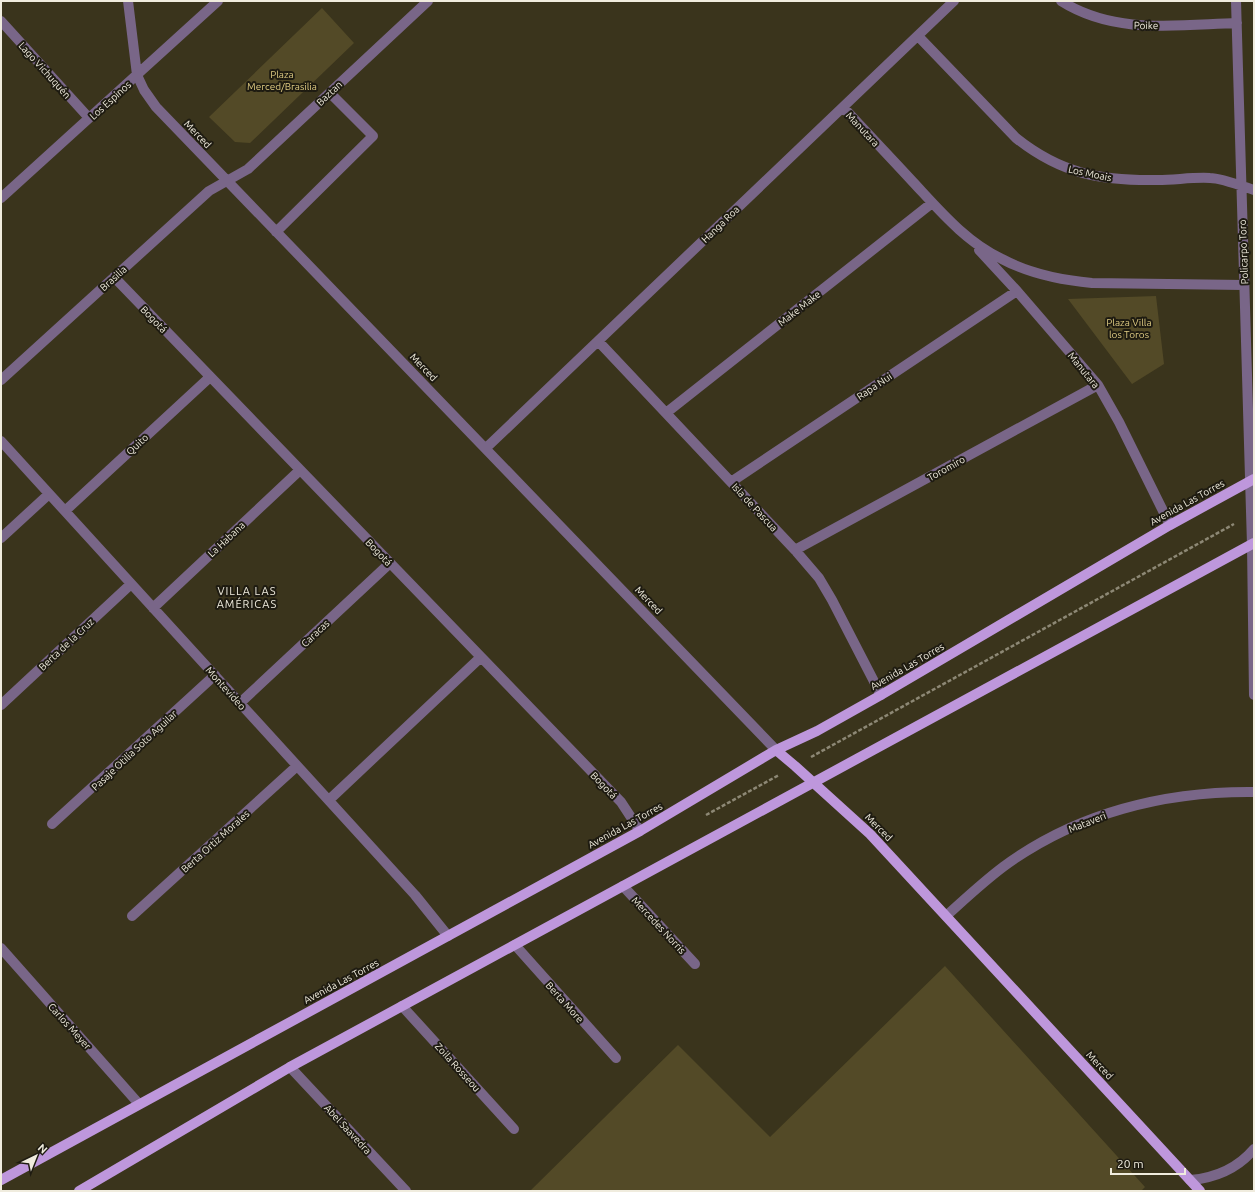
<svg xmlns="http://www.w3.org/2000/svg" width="1255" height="1192" font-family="Ubuntu,sans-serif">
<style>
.green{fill:#534a27}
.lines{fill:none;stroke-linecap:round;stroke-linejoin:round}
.path{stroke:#8d8875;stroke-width:2.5;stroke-dasharray:4 2;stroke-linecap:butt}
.minor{stroke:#796688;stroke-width:10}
.major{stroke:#be97dc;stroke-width:10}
.labels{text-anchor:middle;stroke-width:4;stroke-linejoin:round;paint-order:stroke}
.street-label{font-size:10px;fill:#f0ecde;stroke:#1e1b11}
.park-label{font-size:10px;fill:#e0cc83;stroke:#1e1b11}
.neighbourhood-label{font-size:11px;letter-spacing:1px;fill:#f0ecde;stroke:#1e1b11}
</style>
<rect width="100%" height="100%" fill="#3a341c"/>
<path class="green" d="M 322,8 L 354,43 L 250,143 L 235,142 L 209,117 Z
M 1156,296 L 1164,364 L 1132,384 L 1068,299 Z
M 945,966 L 1145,1187 L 1141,1191 L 530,1191 L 678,1045 L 770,1137 Z"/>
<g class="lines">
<path class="path" d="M 811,757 L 1234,524
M 706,815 L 779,775"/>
<path class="minor" d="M 128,1 L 137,75 L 144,90 L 156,107 L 776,750
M 1061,1 C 1115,35 1176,25 1237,23
M 1236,1 L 1252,545 L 1254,695
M 1,21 L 89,118
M 918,36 L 1016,138 C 1061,174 1101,181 1158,180 C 1175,180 1193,177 1210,178 C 1221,178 1242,186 1254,190
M 843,107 C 866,132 890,157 913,182 C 940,211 966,242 1002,259 C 1030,274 1060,280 1092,283 L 1244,285
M 1,198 L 218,1
M 276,232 L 373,136 L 330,93
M 979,250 L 1017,291 L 1098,385 L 1119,422 L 1170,525
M 114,277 L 621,802 L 640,831
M 598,341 L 795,550 L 819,578 L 832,600 L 881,695
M 1,380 L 209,191 L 248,169 L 428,1
M 666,413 L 932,203
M 1,441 L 415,895 L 448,936
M 486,448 L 954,1
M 731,482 L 1017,291
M 65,511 L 210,377
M 1,538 L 49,494
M 795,550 L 1098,385
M 153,608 L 300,470
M 240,703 L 390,563
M 1,705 L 131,584
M 329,800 L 481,657
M 52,824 L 215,675
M 623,886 L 695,964
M 132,916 L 297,766
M 946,916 C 965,899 983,882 1003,867 C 1076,813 1165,791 1254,792
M 515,945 L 616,1058
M 1,948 L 139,1104
M 402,1006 L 514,1129
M 290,1067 L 406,1191
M 1190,1180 C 1215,1178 1237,1169 1254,1149"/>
<path class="major" d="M 776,750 L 795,766 L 870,834 L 1200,1191
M 1,1180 L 640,831 L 776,750 L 817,731 L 881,695 L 1170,525 L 1254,479
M 79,1191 L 290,1067 L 1254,543"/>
</g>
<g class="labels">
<g class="street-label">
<text transform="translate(1146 25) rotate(1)" y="4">Poike</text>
<text transform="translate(45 70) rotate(48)" y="4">Lago Vichuquén</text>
<text transform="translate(329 93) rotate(-43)" y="4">Baztan</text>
<text transform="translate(110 100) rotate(-42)" y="4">Los Espinos</text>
<text transform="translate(863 129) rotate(47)" y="4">Manutara</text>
<text transform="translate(198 134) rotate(46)" y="4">Merced</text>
<text transform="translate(1090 173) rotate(12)" y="4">Los Moais</text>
<text transform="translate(720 224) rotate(-44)" y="4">Hanga Roa</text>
<text transform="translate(1243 252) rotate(-92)" y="4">Policarpo Toro</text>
<text transform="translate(113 278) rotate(-42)" y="4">Brasilia</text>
<text transform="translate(799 308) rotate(-38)" y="4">Make Make</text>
<text transform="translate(154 319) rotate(46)" y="4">Bogotá</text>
<text transform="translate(424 367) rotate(46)" y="4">Merced</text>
<text transform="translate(1084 370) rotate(51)" y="4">Manutara</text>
<text transform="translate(874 386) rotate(-34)" y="4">Rapa Nui</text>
<text transform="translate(137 444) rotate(-43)" y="4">Quito</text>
<text transform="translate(946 468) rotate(-29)" y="4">Toromiro</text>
<text transform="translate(1187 502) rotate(-29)" y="4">Avenida Las Torres</text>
<text transform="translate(755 507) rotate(47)" y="4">Isla de Pascua</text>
<text transform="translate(226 539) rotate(-43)" y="4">La Habana</text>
<text transform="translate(379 552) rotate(46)" y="4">Bogotá</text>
<text transform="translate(649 600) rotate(46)" y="4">Merced</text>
<text transform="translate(315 633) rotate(-43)" y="4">Caracas</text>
<text transform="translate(66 644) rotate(-43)" y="4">Berta de la Cruz</text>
<text transform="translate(907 666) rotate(-30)" y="4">Avenida Las Torres</text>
<text transform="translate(226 688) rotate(48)" y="4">Montevideo</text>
<text transform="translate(134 750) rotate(-43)" y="4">Pasaje Otilia Soto Aguilar</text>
<text transform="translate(604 785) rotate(46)" y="4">Bogotá</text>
<text transform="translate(1087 822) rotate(-22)" y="4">Mataveri</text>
<text transform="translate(625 825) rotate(-29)" y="4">Avenida Las Torres</text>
<text transform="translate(879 827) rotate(45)" y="4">Merced</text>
<text transform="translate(215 841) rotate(-42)" y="4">Berta Ortiz Morales</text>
<text transform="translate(659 925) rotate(47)" y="4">Mercedes Norris</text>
<text transform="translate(341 981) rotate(-28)" y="4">Avenida Las Torres</text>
<text transform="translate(565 1002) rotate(48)" y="4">Berta More</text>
<text transform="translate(70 1026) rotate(48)" y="4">Carlos Meyer</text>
<text transform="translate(1100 1065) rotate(47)" y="4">Merced</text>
<text transform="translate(458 1067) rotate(48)" y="4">Zoila Rosseou</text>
<text transform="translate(348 1129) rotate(47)" y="4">Abel Saavedra</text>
</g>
<g class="park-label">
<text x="282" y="78">Plaza<tspan x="282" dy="12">Merced/Brasilia</tspan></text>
<text x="1129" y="326">Plaza Villa<tspan x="1129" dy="12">los Toros</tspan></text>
</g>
<g class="neighbourhood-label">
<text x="247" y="595">VILLA LAS<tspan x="247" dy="13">AMÉRICAS</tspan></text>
</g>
</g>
<rect width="1255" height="1192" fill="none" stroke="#f0ecde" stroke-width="4"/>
<g transform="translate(36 1156) rotate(43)" stroke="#1e1b11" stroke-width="3" paint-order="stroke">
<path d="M0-3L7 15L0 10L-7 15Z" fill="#f0ecde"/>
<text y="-6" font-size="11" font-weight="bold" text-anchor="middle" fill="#f0ecde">N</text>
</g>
<path d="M1111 1168v6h74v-6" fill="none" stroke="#f0ecde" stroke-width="2"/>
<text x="1117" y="1168" font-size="12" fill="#f0ecde" stroke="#1e1b11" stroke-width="3" paint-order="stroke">20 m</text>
</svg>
